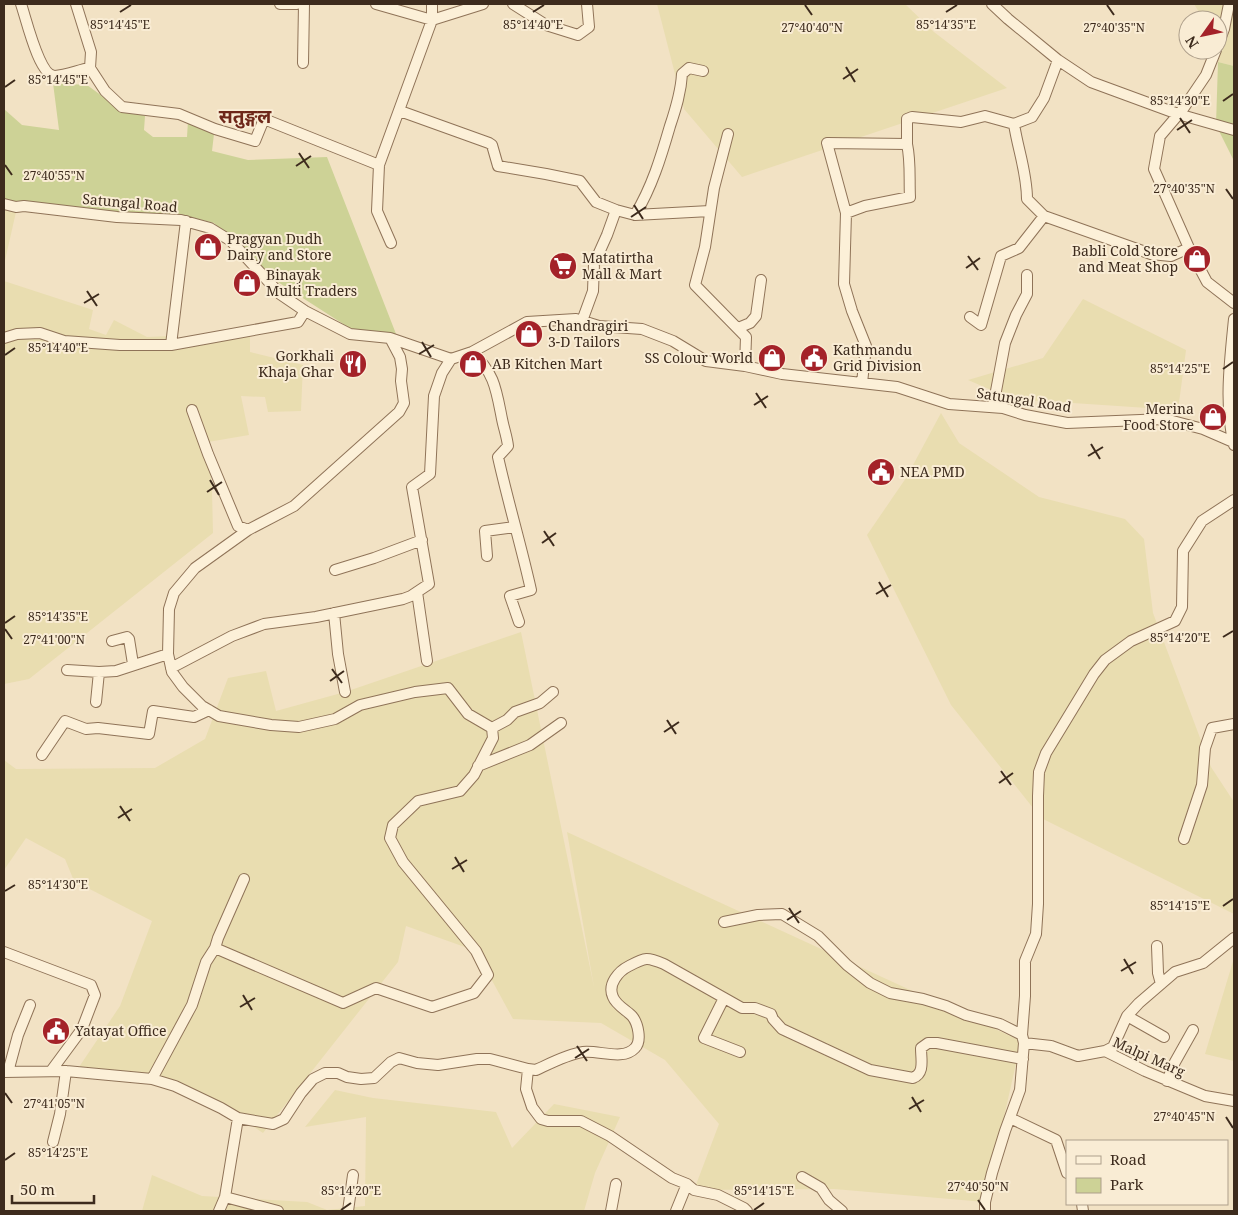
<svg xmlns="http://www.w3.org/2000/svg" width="1238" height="1215" font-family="'Noto Serif','Noto Sans Devanagari',serif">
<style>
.farmland{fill:#e9ddb0}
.green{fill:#cdd296}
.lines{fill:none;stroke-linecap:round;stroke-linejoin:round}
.street-casing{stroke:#8f7358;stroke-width:12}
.street{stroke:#fcf0d8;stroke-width:10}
.ticks{fill:none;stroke:#3d2b1d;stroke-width:2}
.labels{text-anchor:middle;stroke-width:4;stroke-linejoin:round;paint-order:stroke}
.street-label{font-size:14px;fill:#3d2b1d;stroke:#f9ecd4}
.poi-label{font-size:14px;fill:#3d2b1d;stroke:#f9ecd4;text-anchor:start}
.district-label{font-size:19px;font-weight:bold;fill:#6e2719;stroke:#f9ecd4}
.ticks-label{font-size:12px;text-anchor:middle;fill:#3d2b1d;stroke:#f9ecd4;stroke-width:4;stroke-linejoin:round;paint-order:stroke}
</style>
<rect width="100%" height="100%" fill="#f2e2c4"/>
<path class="farmland" d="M 657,4 L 905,4 L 934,32 L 1007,88 L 742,177 L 684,109 Z
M 1194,4 L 1234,4 L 1234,66 L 1218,62 L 1216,50 L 1218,50 L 1218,20 L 1204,20 Z
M 4,209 L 16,212 L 4,265 Z
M 4,281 L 93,310 L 89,329 L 106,335 L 114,320 L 147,337 L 171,336 L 184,347 L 250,335 L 250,352 L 303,365 L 301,411 L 268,412 L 265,397 L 241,396 L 249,435 L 208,442 L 212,490 L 213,533 L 29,679 L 4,684 Z
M 1083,299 L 1186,350 L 1178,410 L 1012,399 L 968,380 L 1043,358 Z
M 941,413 L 959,443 L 1039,497 L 1125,519 L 1144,539 L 1153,613 L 1211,767 L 1234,802 L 1234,914 L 1041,818 L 951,705 L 867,535 L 906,478 Z
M 521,632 L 594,987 L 567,832 L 1021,1041 L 985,1202 L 834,1189 L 694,1190 L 719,1124 L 665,1060 L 601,1023 L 513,1019 L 476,951 L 406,926 L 398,962 L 263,1133 L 208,1096 L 176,1081 L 139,1072 L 77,1070 L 120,1006 L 152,921 L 74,881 L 65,859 L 26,838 L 4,870 L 4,760 L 16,769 L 155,768 L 205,739 L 228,678 L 266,671 L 276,711 L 345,692 Z
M 1234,958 L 1234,1061 L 1205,1054 Z
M 335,1090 L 373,1098 L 496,1112 L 512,1148 L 554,1104 L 620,1117 L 595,1173 L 584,1211 L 142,1211 L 152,1175 L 202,1196 L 307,1202 L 327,1210 L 365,1206 L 366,1117 L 305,1127 Z"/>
<path class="green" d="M 1218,62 L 1234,66 L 1234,161 L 1216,125 Z
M 53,83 L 87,85 L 113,104 L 145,116 L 144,130 L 153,137 L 187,137 L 188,121 L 214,134 L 212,151 L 248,160 L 327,157 L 398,339 L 351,329 L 267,275 L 214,223 L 194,218 L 17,204 L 4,200 L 4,109 L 22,125 L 59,130 Z"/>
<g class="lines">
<defs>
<path id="street" d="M 21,4 C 26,18 39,76 55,76 C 66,75 79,70 90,68
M 76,4 L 91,52 L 90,68 L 105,91 L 122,107 L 179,114 L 215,129 L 255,141 L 264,119 L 379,165
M 280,4 L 297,4
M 376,4 L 432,20 L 483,4
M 513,4 L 546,25 L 578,35 L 589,27 L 587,4
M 992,4 L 1008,19 L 1058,60 L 1091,82 L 1178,114 L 1234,130
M 1218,45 L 1224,29 L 1229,4
M 1216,50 L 1206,75 L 1183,109 L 1160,136 L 1154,169 L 1189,248 L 1207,282 L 1234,303
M 303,63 L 304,4
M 400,111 L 489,143 L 492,145 L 498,166 L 546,174 L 580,181 L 596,202 L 616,210 L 607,235 L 594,264 L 593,291 L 582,321
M 1014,124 C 1018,150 1027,173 1027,199 L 1044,216 L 1151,254 L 1171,256 L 1189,248
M 728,134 L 714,188 L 705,247 L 695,285 L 746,337 L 745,366
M 4,204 L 16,207 L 24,206 L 117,217 L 181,220 L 210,228 L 231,241 L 280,294 L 305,311 L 350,334 L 390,338 L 451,359 L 472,352 L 527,322 L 576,319 L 599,326 L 642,329 L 673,341 L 706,361 L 745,366 L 782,374 L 897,387 L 949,404 L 1003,408 L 1025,415 L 1067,423 L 1165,419 L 1203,429 L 1233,442
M 616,210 L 635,215 L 710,211
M 846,213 L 865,206 L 910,197 C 909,180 911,162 907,144
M 635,215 C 652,187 661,157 670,126 C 676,108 681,92 682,74 L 689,68 L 703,71
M 391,243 L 377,211 L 379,165 L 432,20 L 432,4
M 970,317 L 981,325 L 1001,256 L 1019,248 L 1044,216
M 738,328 L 750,323 L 756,316 L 761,280
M 4,338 L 17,334 L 40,333 L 64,341 L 120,345 L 171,345 L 298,322 L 305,311
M 390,338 L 400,357 L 402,369 L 401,381 L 404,403 L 399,412 L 294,506 L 248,530 L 195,568 L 174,593 L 169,609 L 168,654 L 172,672 L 183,687 L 202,706 L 219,716 L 271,725 L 299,727 L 335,719 L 360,705 L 415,692 L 448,688 L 468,714 L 492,728 L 493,738 L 474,775 L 460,791 L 418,801 L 393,825 L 390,838 L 403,862 L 476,951 L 488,975 L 474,993 L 432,1007 L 376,988 L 343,1003 L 215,948 L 206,962 L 192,1005 L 152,1079 L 175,1086 L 221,1108 L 238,1118 L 273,1124 L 284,1119 L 301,1093 L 313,1079 L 325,1073 L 338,1073 L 347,1077 L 361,1079 L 374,1078 L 391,1062 L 399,1058 L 417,1063 L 438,1065 L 477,1059 L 490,1059 L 528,1069 L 526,1089 L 532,1107 L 541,1119 L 548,1121 L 581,1121 L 610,1136 L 672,1178 L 687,1184 L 694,1190 L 718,1195 L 744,1208 L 747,1211
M 171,345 L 186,221
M 472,352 C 495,374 496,389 502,419 C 504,429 507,437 508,446 L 498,457 C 508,502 521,545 531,590 L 510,596 L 519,622
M 862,383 L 866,346 L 852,311 L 844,284 L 846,213 L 827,143 L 907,144 L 907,119 L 912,117 L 961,122 L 985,116 L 1014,124 L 1032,117 L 1044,98 L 1058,60
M 993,407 L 1005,343 L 1016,315 L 1027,294 L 1027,275
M 192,410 L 208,454 L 238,526 L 248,530
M 1234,445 C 1224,405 1230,360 1234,319
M 487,556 L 485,531 L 515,527
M 335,570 L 374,558 L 422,540
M 417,592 L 427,661
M 334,613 L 338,654 L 345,692
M 112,641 L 127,637 L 129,639 L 133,664
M 171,668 L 232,636 L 264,624 L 316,617 L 403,599 L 411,596 L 429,584 L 412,487 L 430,474 L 434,396 L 442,373 L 451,359
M 67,670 L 99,672 L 116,671 L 168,654
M 96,702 L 99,672
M 492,728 L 507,720 L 515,712 L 540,703 L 553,692
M 42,755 L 65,721 L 86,729 L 98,728 L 149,734 L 153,711 L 194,717 L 209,710
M 478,766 L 530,745 L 561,723
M 1184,839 L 1202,785 L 1205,748 L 1212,728 L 1234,724
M 724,922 L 758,915 L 782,914 L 818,936 L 847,965 L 870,983 L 890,993 L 923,999 L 946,1006 L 966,1015 L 1000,1024 L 1022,1035
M 1157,946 L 1158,973 L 1161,984
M 215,948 L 218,938 L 244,879
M 4,952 L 91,985 L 95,995 L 82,1029 L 51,1071
M 724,998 L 704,1038 L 740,1052
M 1127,1016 L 1164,1037
M 1024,1043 L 1051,1046 L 1078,1056 L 1105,1051 L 1145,1071 L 1205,1096 L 1234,1101
M 1105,1051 L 1113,1047 L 1127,1016 L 1139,1003 L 1175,972 L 1203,963 L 1234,938
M 528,1069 L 536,1070 C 551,1063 568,1054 583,1052 C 599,1050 623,1061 635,1048 C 642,1041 638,1023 632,1016 C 626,1010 616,1005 613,997 C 607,984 619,971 629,966 C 646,957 647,957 664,964 L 742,1008 L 755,1008 L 771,1014 L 773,1019 L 782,1029 L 870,1070 L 913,1078 C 925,1073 921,1060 921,1048 L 928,1043 L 937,1043 L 1023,1059
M 4,1072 L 66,1071 L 152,1079
M 8,1072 L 18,1035 L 30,1005
M 1167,1081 L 1175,1062 L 1193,1030
M 238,1118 L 225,1197 L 278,1211
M 1010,1118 L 1056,1140 L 1067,1173
M 53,1142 L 60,1114 L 66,1071
M 802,1177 L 821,1188 L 829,1200 L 842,1211
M 1082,1204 L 1083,1211
M 219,1211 L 225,1197
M 348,1211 L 353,1175
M 611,1211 L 616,1184
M 676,1211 L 687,1184
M 985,1211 L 985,1202 L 992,1173 L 1005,1131 L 1020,1090 L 1024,1043 L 1022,1035 L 1025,996 L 1025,961 L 1036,934 L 1038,904 L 1038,796 L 1039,772 L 1046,753 L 1094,674 L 1105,660 L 1131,641 L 1175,621 L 1182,607 L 1183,551 L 1202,521 L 1234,500"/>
</defs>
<use href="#street" class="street-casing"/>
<use href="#street" class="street"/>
</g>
<path class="ticks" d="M 805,5 L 812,15M 1107,5 L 1114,15M 120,12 L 131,5M 533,12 L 544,5M 946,12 L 957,5M 846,67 L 855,82M 843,79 L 858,69M 5,87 L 15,80M 1223,101 L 1233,94M 1180,118 L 1190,133M 1177,130 L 1192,120M 299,153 L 309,168M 5,165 L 12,175M 296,166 L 311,156M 1226,189 L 1233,199M 634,205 L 643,219M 631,217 L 646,207M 968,256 L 978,270M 966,268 L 980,258M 87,291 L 97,306M 84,303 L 99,294M 422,342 L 431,357M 419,354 L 434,345M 5,355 L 15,348M 1223,369 L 1233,362M 756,393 L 766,408M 754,405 L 768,396M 1091,444 L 1100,459M 1088,456 L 1103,447M 210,480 L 219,495M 207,492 L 222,482M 544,531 L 554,546M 542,543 L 556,533M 879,582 L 888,597M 876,594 L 891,585M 5,623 L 15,616M 5,629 L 12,639M 1223,637 L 1233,631M 332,669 L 342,683M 330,681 L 344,671M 667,720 L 676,734M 664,732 L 679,722M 1001,771 L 1011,785M 999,783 L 1013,773M 120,806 L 130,821M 118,818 L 132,809M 455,857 L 464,872M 452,869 L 467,860M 5,891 L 15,885M 1223,906 L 1233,899M 789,908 L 799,923M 787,920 L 801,911M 1124,959 L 1133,974M 1121,971 L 1136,962M 243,995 L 252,1010M 240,1007 L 255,998M 577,1046 L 587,1061M 575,1058 L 589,1049M 5,1093 L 12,1103M 912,1097 L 921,1112M 909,1109 L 924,1100M 1226,1117 L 1233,1128M 5,1160 L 15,1153M 978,1200 L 985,1210M 341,1210 L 351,1203M 754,1210 L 764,1203"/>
<defs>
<symbol id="shop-disc" viewBox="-11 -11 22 22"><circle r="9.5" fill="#a42229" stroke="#f9ecd4"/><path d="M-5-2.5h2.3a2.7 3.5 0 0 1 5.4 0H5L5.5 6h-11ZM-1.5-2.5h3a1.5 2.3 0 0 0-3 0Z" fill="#fff"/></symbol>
<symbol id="supermarket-disc" viewBox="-11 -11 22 22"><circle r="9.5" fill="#a42229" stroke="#f9ecd4"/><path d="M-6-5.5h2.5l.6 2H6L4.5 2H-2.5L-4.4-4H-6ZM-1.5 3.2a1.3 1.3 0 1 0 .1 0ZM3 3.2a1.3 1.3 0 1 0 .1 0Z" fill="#fff"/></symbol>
<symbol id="civic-disc" viewBox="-11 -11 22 22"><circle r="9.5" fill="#a42229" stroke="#f9ecd4"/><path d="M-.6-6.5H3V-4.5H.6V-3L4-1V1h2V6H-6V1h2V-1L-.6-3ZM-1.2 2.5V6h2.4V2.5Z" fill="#fff"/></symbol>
<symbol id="restaurant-disc" viewBox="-11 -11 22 22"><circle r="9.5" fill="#a42229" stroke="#f9ecd4"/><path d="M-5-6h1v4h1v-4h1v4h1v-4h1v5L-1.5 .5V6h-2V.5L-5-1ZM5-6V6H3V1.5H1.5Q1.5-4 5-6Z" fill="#fff"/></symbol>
</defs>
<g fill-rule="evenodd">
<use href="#shop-disc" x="192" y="231" width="32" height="32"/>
<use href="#shop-disc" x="1181" y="243" width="32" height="32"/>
<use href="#supermarket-disc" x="547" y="250" width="32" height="32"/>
<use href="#shop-disc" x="231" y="267" width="32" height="32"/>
<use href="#shop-disc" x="513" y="318" width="32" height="32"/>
<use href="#shop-disc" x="756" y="342" width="32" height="32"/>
<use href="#civic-disc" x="798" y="342" width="32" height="32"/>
<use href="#restaurant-disc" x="337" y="348" width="32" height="32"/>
<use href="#shop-disc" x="457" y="348" width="32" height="32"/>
<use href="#shop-disc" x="1197" y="401" width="32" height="32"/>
<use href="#civic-disc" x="865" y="456" width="32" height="32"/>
<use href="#civic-disc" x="40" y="1015" width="32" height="32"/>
</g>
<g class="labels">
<g class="street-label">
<text transform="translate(130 203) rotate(5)" y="5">Satungal Road</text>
<text transform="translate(1024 400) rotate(9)" y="5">Satungal Road</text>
<text transform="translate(1149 1057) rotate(24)" y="5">Malpi Marg</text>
</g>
<g class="poi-label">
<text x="227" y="244">Pragyan Dudh<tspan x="227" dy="16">Dairy and Store</tspan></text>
<text x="1178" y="256" text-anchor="end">Babli Cold Store<tspan x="1178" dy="16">and Meat Shop</tspan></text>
<text x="582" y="263">Matatirtha<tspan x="582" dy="16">Mall &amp; Mart</tspan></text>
<text x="266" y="280">Binayak<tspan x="266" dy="16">Multi Traders</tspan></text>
<text x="548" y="331">Chandragiri<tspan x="548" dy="16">3-D Tailors</tspan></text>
<text x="833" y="355">Kathmandu<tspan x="833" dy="16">Grid Division</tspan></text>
<text x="334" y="361" text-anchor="end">Gorkhali<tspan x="334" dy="16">Khaja Ghar</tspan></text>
<text x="753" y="363" text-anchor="end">SS Colour World</text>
<text x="492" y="369">AB Kitchen Mart</text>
<text x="1194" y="414" text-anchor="end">Merina<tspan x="1194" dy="16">Food Store</tspan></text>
<text x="900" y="477">NEA PMD</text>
<text x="75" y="1036">Yatayat Office</text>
</g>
<g class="district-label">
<text x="245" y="123">सतुङ्गल</text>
</g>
</g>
<g class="ticks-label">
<text x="120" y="29">85°14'45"E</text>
<text x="533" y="29">85°14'40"E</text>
<text x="946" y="29">85°14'35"E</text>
<text x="1114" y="32">27°40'35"N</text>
<text x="812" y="32">27°40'40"N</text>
<text x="58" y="84">85°14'45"E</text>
<text x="1180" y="105">85°14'30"E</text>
<text x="54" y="180">27°40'55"N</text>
<text x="1184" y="193">27°40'35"N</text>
<text x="58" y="352">85°14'40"E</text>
<text x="1180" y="373">85°14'25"E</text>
<text x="58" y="621">85°14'35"E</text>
<text x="1180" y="642">85°14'20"E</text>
<text x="54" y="644">27°41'00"N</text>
<text x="58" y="889">85°14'30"E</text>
<text x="1180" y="910">85°14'15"E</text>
<text x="54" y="1108">27°41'05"N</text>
<text x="1184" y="1121">27°40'45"N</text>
<text x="58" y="1157">85°14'25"E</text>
<text x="978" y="1191">27°40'50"N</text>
<text x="351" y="1195">85°14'20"E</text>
<text x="764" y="1195">85°14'15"E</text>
</g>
<rect width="1238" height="1215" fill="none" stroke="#3d2b1d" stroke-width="10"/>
<rect x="1066" y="1140" width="162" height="65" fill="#f9ecd4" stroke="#ae9f8b"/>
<rect x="1076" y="1156" width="25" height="8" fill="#fcf0d8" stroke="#ae9f8b"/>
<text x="1110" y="1165" font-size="15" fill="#3d2b1d">Road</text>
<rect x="1076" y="1178" width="25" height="15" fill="#cdd296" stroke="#ae9f8b"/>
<text x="1110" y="1190" font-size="15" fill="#3d2b1d">Park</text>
<g transform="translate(1203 35) rotate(237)"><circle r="24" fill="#f9ecd4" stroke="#ae9f8b"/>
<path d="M0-4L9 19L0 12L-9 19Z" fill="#a42229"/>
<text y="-8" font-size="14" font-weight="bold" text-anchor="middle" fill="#3d2b1d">N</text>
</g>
<path d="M12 1195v8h82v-8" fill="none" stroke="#3d2b1d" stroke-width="2.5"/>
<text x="20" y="1195" font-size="15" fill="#3d2b1d" stroke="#f9ecd4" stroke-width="4" paint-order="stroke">50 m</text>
</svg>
